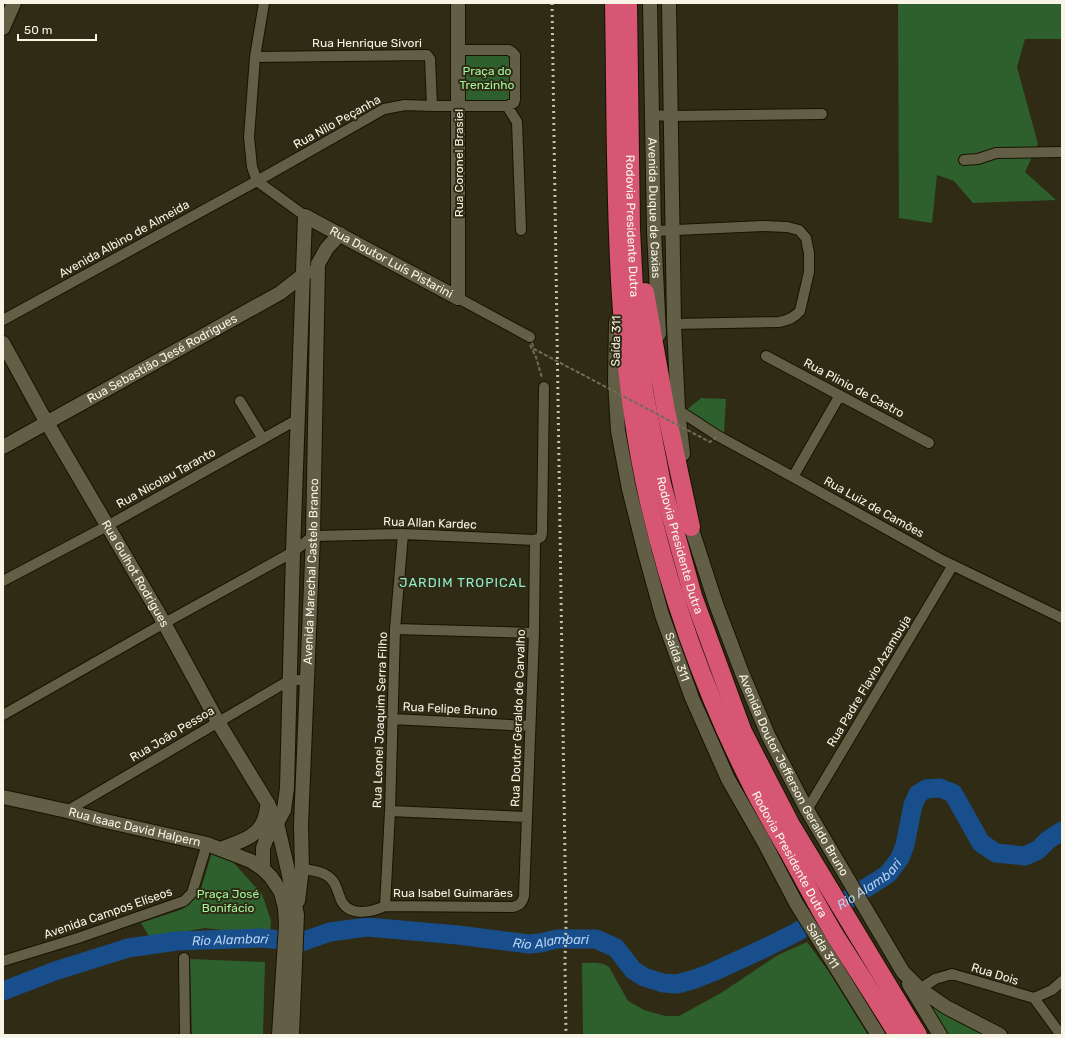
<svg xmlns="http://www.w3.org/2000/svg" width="1065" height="1038" font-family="Rubik,sans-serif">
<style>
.green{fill:#2e602d}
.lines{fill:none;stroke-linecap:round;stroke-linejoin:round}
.river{stroke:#174e8b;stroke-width:19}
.street-casing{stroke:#171300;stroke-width:12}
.secondary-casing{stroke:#171300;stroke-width:16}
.highway-casing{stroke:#171300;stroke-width:20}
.path{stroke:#6f6c58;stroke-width:2;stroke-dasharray:4 2;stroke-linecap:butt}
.street{stroke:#635e46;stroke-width:10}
.secondary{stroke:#635e46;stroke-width:14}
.highway{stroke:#d65673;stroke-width:18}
.rail{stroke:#c2bfae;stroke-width:3;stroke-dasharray:2 4;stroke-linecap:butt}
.path-bridge{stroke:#6f6c58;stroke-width:2;stroke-dasharray:4 2;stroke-linecap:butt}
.labels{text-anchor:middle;stroke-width:4;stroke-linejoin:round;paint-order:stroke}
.street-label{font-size:12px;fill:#f8f5e7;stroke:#2f2b14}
.park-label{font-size:12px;fill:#a1f59c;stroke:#2f2b14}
.neighbourhood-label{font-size:13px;letter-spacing:1px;fill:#8febca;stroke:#2f2b14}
.water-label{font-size:13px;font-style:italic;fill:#b5d2f5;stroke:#2f2b14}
</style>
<rect width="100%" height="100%" fill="#2f2b14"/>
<path class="green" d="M 898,3 L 1062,3 L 1062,39 L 1025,39 L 1017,67 L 1038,144 L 1025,172 L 1056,200 L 973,203 L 954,181 L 937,175 L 932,223 L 899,218 Z
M 512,54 L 512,102 L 462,103 L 463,55 Z
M 701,398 L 726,399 L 724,434 L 684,412 Z
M 212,852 L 233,862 L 262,894 L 271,921 L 270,935 L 205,928 L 150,938 L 141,923 L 183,909 L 201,889 Z
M 807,942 L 829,972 L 868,1035 L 583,1035 L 582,963 C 591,963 601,961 609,967 L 628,1001 L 644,1010 L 665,1016 L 679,1016 L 721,993 L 778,955 Z
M 190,959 L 265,962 L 263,1035 L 192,1035 Z
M 922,998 L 943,1013 L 988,1035 L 945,1035 Z"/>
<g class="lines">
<path class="river" id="s1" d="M 3,991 L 55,971 L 128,948 L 177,941 L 261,938 L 301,942 L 330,932 L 367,927 L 458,935 L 529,944 L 540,943 L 557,939 L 596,939 L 616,948 L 633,970 L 644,977 L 663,983 L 677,984 L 695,979 L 713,972 L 763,949 L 797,932 L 888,874 L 900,858 L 905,845 L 913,805 L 918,794 L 926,789 L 940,788 L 953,793 L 981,843 L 996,853 L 1025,856 L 1038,850 L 1048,840 L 1062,831"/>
<defs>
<path id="street" d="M 255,57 L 427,55 L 430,59 L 432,106
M 507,106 L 517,122 L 521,230
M 652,115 L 671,116 L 822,114
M 964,160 L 978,159 L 996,153 L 1062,152
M 257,181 L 252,167 L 249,137 L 255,57 L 264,3
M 257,181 L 305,216
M 654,231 L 763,226 L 787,227 L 799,230 L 806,238 L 809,253 L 809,272 L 800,311 C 794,318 788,320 779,322 L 674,324
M 458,298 L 530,337
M 3,320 L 257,181 L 384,109 L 405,105 L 432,106 L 507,106 L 514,103 L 515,100 L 515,55 L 512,52 L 509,50 L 459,50
M 766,356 L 929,443
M 240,401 L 263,439
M 678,410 L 718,436 L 793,477 L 942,560 L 1062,618
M 793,477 L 840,395
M 3,581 L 107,526 L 298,419
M 395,629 L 534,633
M 3,715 L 152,630 L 293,552 L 313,536 L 403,534 L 535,540 L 541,537 L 542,533 L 544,387
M 392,719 L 530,726
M 807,810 L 953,565
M 67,811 L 290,680 L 307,680
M 390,811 L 527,817
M 302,869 C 311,870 322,871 329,877 C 338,884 337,893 342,902 C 351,917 372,912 385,906 L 513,907 C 520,905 522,903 524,896 L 534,633 L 535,540
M 385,906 L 390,811 L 395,629 L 403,534
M 184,958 L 185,1035
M 3,961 L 78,938 L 184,901 L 192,893 L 207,844
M 920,989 L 935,979 L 952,974 L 1034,998 L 1052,990 L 1062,981
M 1034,998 L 1061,1035"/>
<g id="secondary">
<path id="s2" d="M 650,3 L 654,231 L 659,334"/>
<path d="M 669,3 L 674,324 L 678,410 L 683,454"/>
<path d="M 3,28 L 14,3"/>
<path id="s3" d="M 616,322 L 615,381 L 618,431 L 629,489 L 645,553 L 662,615 L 692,698 L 728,779 L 764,842 L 796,903 L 878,1035"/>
<path id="s4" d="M 3,343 L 43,416 L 158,612 L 218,722 L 268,804 L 277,823 L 289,875 L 297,915 L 292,1035"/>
<path id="s5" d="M 3,447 L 280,293 L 307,272"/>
<path id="s6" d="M 690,517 L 691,527 L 716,604 L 742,673 L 768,735 L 807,810 L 903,972 L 920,989 L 946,1007 L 1000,1035"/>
<path id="s7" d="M 3,797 L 67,811 L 101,820 L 207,844 L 251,861 L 263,869 L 271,877 L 281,892 L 285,908 L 286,925 L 279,1035"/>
<path d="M 221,849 C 235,843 257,838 263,822 C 266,817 266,810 268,804"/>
<path id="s8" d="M 263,869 L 263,848 L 266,840 L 277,823 L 284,810 L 287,788 L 293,552 L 305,216 L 458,298 L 458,3"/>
<path id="s9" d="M 298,901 L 302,869 L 301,825 L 313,536 L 318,264 L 327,248 L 340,234"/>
<path d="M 909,984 L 940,1035"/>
</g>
<g id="highway">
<path id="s10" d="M 614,3 C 617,163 612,326 645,484 C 668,591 706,697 756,794 C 766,813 777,832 788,851 C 804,880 819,909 836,937 C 857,970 878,1002 898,1035"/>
<path id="s11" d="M 628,3 L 631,229 L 635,308 L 644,391 L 662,484 L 693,596 L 743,732 L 791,825 L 918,1035"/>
<path d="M 645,292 L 666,411 L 691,527"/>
</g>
</defs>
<use href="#street" class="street-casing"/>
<use href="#secondary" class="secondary-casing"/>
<use href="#highway" class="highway-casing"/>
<path class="path" d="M 530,345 L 536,357 L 542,378"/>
<use href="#street" class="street"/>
<use href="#secondary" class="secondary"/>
<use href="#highway" class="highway"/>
<path class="rail" d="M 552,3 L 566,925 L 565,961 L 566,1035"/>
<path class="path-bridge" d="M 530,337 L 534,349 L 710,442 L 718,436"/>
</g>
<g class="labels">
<g class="street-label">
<text x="367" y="47">Rua Henrique Sivori</text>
<text transform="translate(337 122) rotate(-29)" y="4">Rua Nilo Peçanha</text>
<text transform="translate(459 163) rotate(-90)" y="4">Rua Coronel Brasiel</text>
<text dy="4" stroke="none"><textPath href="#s2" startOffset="205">Avenida Duque de Caxias</textPath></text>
<text dy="4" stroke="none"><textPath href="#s11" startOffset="223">Rodovia Presidente Dutra</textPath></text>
<text transform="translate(124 239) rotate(-29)" y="4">Avenida Albino de Almeida</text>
<text dy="4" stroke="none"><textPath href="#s8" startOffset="757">Rua Doutor Luís Pistarini</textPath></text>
<text transform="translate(616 341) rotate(-89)" y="4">Saída 311</text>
<text dy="4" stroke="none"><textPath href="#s5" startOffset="182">Rua Sebastião Jesé Rodrigues</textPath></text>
<text transform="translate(854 388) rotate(28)" y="4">Rua Plinio de Castro</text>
<text transform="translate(166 478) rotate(-29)" y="4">Rua Nicolau Taranto</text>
<text transform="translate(874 507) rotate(29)" y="4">Rua Luiz de Camões</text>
<text transform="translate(430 523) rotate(2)" y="4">Rua Allan Kardec</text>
<text dy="4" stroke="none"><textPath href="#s11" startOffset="547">Rodovia Presidente Dutra</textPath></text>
<text dy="4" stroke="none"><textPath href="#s9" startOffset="330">Avenida Marechal Castelo Branco</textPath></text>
<text dy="4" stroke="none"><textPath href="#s4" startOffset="266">Rua Gulhot Rodrigues</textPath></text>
<text dy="4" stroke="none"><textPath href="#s3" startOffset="343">Saída 311</textPath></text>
<text transform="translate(869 681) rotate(-59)" y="4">Rua Padre Flavio Azambuja</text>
<text transform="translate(450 709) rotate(3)" y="4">Rua Felipe Bruno</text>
<text transform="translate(518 718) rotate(-88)" y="4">Rua Doutor Geraldo de Carvalho</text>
<text transform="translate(380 720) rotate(-88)" y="4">Rua Leonel Joaquim Serra Filho</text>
<text transform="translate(172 734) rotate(-31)" y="4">Rua João Pessoa</text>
<text dy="4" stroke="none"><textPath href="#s6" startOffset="279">Avenida Doutor Jefferson Geraldo Bruno</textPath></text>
<text dy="4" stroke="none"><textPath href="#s7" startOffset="135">Rua Isaac David Halpern</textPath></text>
<text dy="4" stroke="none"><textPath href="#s10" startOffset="882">Rodovia Presidente Dutra</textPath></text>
<text x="453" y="897">Rua Isabel Guimarães</text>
<text transform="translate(108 913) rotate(-19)" y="4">Avenida Campos Elíseos</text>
<text dy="4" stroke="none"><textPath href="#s3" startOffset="667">Saída 311</textPath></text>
<text transform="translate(995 974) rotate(17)" y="4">Rua Dois</text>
</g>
<g class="park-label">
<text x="487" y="75">Praça do<tspan x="487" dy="14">Trenzinho</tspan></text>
<text x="228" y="898">Praça José<tspan x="228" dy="14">Bonifácio</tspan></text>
</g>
<g class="neighbourhood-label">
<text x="463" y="587">JARDIM TROPICAL</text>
</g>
<g class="water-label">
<text dy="5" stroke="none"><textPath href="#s1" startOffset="919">Rio Alambari</textPath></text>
<text dy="5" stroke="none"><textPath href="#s1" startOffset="235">Rio Alambari</textPath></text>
<text dy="5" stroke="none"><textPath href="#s1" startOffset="559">Rio Alambari</textPath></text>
</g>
</g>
<rect width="1065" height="1038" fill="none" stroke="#f8f5e7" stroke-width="8"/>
<path d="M18 34v6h78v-6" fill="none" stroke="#f8f5e7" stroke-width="2"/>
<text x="24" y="34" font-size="12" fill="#f8f5e7" stroke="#2f2b14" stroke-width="3" paint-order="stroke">50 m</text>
</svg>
